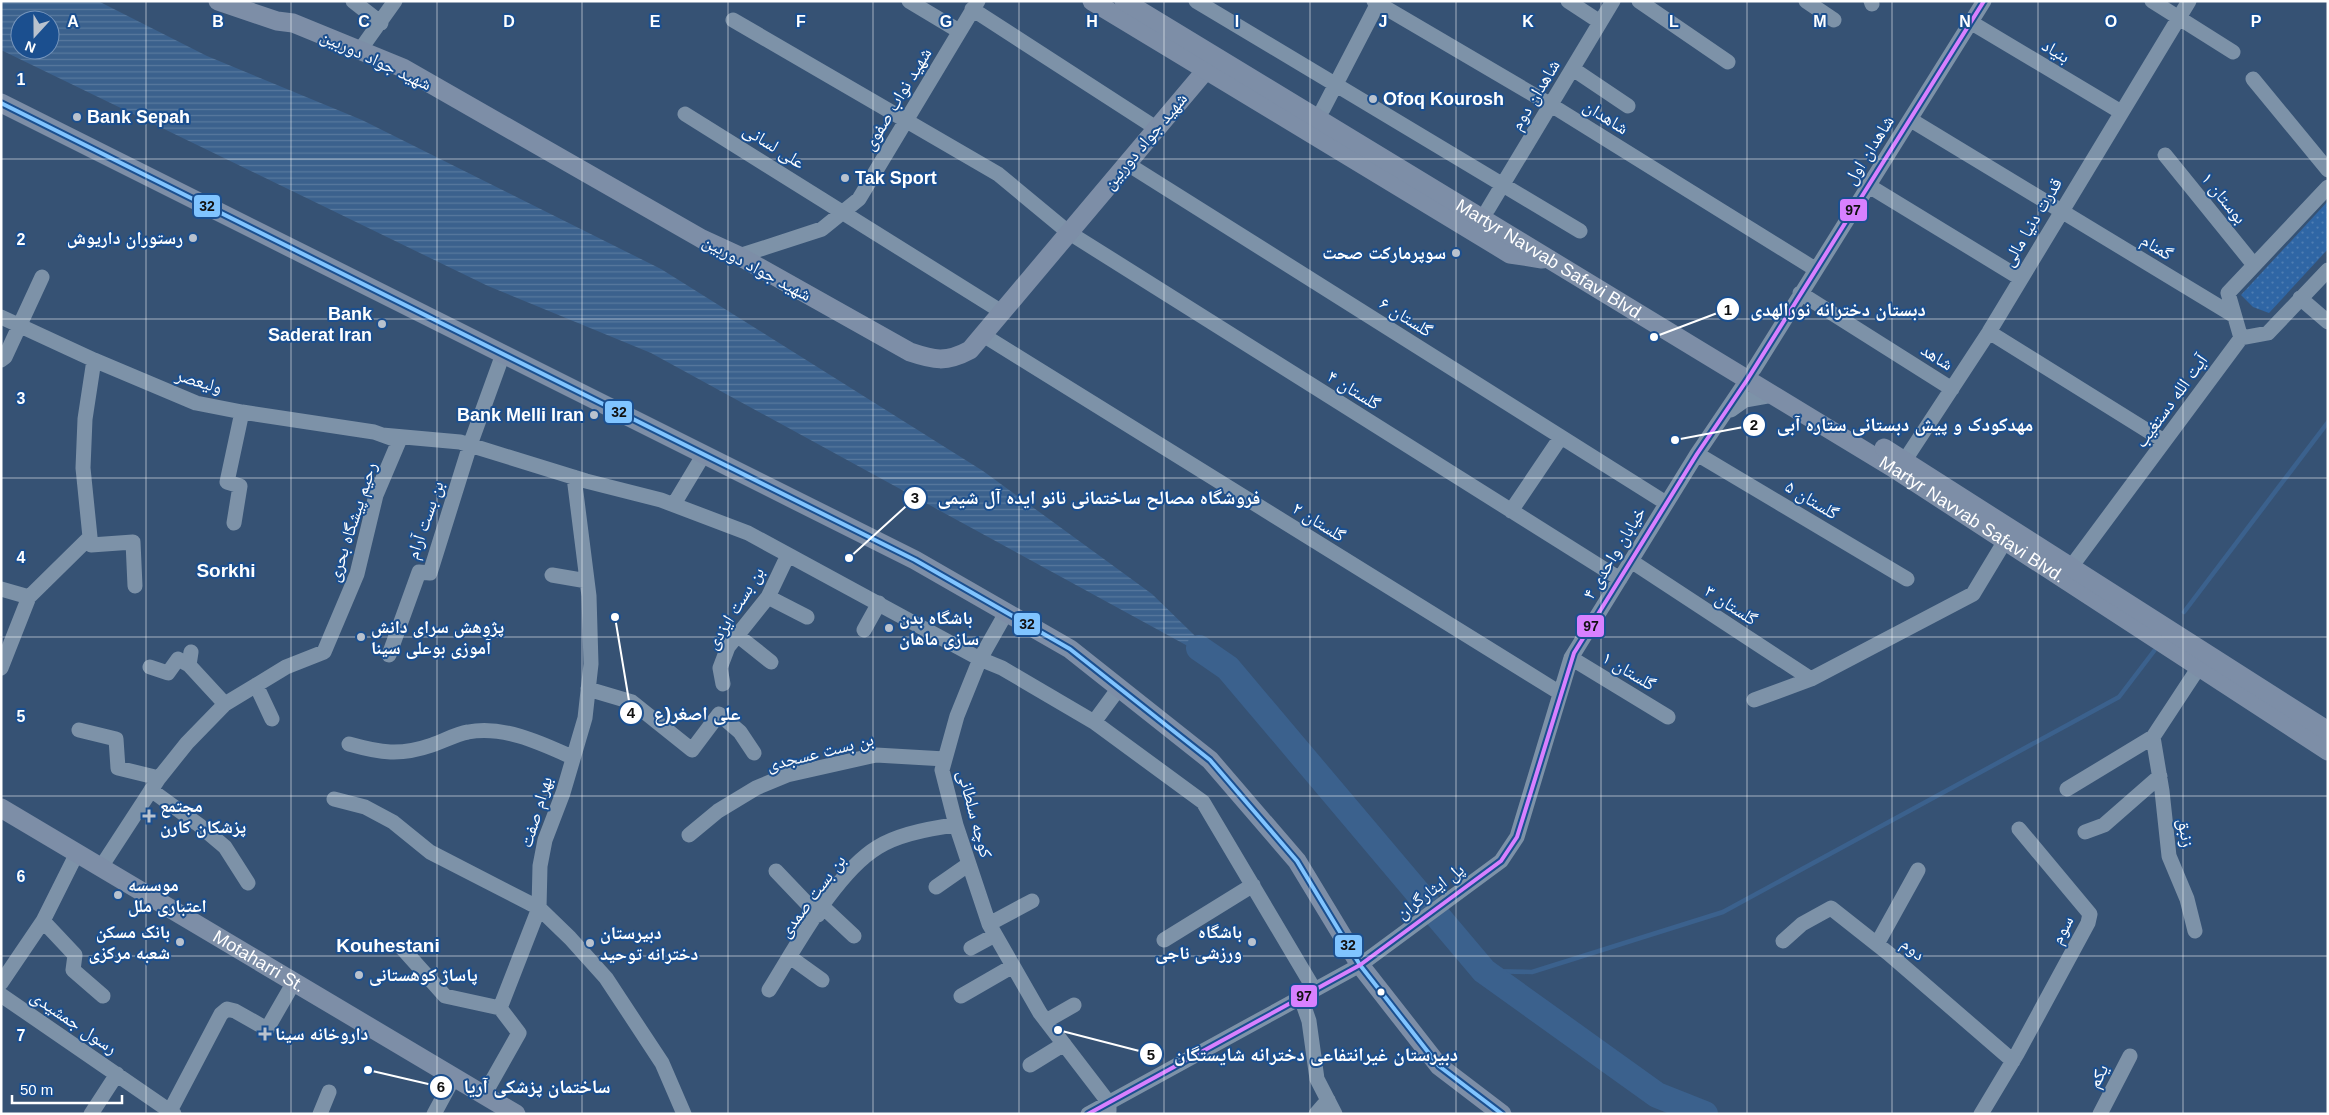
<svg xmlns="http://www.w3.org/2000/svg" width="2329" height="1115" font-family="Helvetica,'Noto Naskh Arabic',sans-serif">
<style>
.grass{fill:url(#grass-dots)}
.water{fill:url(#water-rules);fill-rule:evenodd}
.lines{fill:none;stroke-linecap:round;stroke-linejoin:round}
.stream{stroke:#3b618d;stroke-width:4.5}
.river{stroke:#3b618d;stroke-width:26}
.minor{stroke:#7d92a8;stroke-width:15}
.major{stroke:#7d8ea7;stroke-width:19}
.bus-1-casing{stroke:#1b4f8f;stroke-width:8}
.bus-2-casing{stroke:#1b4f8f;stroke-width:8}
.bus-1{stroke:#80c4ff;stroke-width:4}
.bus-2{stroke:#d880ff;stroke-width:4}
.grid{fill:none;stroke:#fff;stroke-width:1;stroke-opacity:0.55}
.poi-dot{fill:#b9c2ce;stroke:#1b4f8f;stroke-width:2}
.bus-dot{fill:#fff;stroke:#1b4f8f;stroke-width:2}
.labels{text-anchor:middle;stroke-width:4;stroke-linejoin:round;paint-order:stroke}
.street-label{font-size:18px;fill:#fff;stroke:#1b4f8f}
.poi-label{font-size:18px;font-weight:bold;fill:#fff;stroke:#1b4f8f;text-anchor:start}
.neighbourhood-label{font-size:19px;font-weight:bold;fill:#fff;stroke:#1b4f8f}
.grid-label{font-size:16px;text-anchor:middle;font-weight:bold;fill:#fff;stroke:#1b4f8f;stroke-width:4;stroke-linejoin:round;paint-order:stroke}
.leader{fill:none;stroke:#fff;stroke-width:2}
.callout-dot{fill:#fff;stroke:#1b4f8f;stroke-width:2}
.mark-label{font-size:15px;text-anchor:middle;font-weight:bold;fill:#111}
.callout-label{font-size:19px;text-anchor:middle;font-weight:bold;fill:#fff;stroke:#1b4f8f;stroke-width:4;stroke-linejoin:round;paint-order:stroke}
.line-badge{stroke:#1b4f8f;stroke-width:2}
.pale-badge-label{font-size:14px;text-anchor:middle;font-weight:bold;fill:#111}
</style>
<defs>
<pattern id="grass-dots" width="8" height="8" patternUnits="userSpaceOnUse" patternTransform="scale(1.25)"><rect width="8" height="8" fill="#2f66a5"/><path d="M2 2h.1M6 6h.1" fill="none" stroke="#4e7db2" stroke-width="1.8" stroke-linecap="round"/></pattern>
<pattern id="water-rules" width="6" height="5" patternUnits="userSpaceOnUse" patternTransform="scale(1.25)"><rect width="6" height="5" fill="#3b618d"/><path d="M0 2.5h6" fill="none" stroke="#58799e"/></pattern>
</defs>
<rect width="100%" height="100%" fill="#365274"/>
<path class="grass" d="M 2328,201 L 2328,249 L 2269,313 L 2253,307 L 2241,295 Z"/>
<path class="water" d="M 1,1 L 98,1 L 207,56 L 362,120 L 661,269 L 983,471 L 1152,594 L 1228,668 L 651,353 L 488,286 L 1,50 ZM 20,20 L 50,20 L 50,50 L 20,50 Z"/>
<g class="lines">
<path class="stream" d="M 2184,612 L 2328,422
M 1484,971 L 1532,972 L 1723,912 L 2119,697 L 2154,651"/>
<path class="river" d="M 1199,648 L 1228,668 L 1484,971 L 1657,1095 L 1705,1114"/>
<path class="minor" d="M 353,1 L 381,23
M 909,1 L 959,31
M 1196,1 L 1580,231
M 1374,1 L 1551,105 L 1815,269
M 1568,1 L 1600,22
M 1639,1 L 1728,62
M 1806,1 L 1834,20
M 1871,1 L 1872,4
M 2152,1 L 2233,52
M 972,9 L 1156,128
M 733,20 L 998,174 L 1068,232 L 1620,579
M 1972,23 L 2121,112
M 360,50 L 395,1
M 1573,69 L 1628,106
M 2253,79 L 2328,170
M 1323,109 L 1379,1
M 685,114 L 1002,312
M 1911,120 L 2233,315
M 2165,155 L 2254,265
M 1126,163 L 1666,503
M 1869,186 L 2020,278
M 1488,209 L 1613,1
M 739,256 L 822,229 L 859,199 L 978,1
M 1800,293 L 1952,389
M 2300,298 L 2328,322
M 1,317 L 94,360 L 196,403 L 242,412 L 374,432 L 399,441 L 376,495 L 357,574 L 324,652 L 286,667 L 225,704 L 187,743 L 159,778 L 101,867
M 1989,332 L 2164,441
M 983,335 L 1560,693
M 2241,338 L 2228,293 L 2328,187
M 1,360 L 5,357 L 42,277
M 1754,369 L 1984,1
M 1731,410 L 1745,400 L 1773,395
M 382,435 L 460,442 L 586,481 L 661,500 L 748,533 L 980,659 L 1002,668 L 1094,722 L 1203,802 L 1314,989
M 1697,454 L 1907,579
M 1905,460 L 1989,332 L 2189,1
M 574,477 L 589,596 L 591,664 L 585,718 L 563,793 L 545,840 L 540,866 L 539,908 L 570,938 L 606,978 L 662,1063 L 684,1114
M 674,504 L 704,454
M 1511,511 L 1561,437
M 234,523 L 240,486 L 227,482 L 242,412
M 90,537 L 91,545 L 133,542 L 135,586
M 1631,561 L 1811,679
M 552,575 L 587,581
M 2065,575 L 2241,338 L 2268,333 L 2328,270
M 1,589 L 29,597
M 768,597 L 807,617
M 1006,613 L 980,659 L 957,716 L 942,770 L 956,825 L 989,924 L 1040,1013 L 1109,1103 L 1109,1111
M 864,630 L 879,603
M 737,635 L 771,662
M 191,652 L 189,665 L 225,704
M 389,655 L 419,572 L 430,573 L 470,445 L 503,354
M 1571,658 L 1668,717
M 150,667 L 168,673 L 178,659 L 189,665
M 1,668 L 29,597 L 90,537 L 83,468 L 85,419 L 94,360
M 723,684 L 720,668 L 728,647 L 768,597 L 788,555
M 256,685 L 272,719
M 588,689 L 632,702 L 692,750 L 719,714 L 740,732 L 754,753
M 1754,700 L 1811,679 L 1973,594 L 2005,541
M 1094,722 L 1119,688
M 79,730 L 116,739 L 118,768 L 159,778
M 2153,737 L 2162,791 L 2169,856 L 2187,899 L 2195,931
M 349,744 C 381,753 400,756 432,745 C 444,741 456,734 468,732 C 503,725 541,743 572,757
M 2067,789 L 2153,737 L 2199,667
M 151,790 L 199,825 L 225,847 L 248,883
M 334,799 L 365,807 L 393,822 L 430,852 L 539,908 L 500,1008 L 519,1033 L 484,1095
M 2085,832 L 2104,825 L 2160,776
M 689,835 L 718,811 L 756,788 L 787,775 L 876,755 L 945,759
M 776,871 L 818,915
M 936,887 L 969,864
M 823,907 L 854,936
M 43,921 L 75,955 L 73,970 L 103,996
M 989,924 L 1032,901
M 1164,940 L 1253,885
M 1783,941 L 1802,924 L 1831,908 L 1888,953 L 2013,1061
M 1877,944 L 1918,870
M 402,948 L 445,996 L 500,1008
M 971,948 L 995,935
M 790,957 L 822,980
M 1,983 L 43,921 L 77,853
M 769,990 C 796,947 835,873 878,847 C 899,834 932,828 956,825
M 1,995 L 174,1114
M 961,996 L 1013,966
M 1301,998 L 1309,1021 L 1317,1079 L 1335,1114
M 1046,1021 L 1074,1005
M 1030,1065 L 1064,1044
M 170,1111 L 221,1014 L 227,1009 L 235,1011 L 267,1029 L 294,982
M 91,1114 L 117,1074
M 320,1114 L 329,1092
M 434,1114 L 454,1077
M 1088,1114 L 1360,965 L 1501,861 L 1517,837 L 1571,658 L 1697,454 L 1747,380
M 1316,1114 L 1328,1100
M 1981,1114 L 2017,1054 L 2088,923 L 2090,914 L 2019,829
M 2100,1114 L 2130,1056"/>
<g class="major">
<path d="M 218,1 L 277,21 L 293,23 L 403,68 L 702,239 L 739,256 L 910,352 C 934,360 946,363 970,350 L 1206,70"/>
<path d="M 1092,1 L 1510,254 L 1542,259"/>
<path id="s1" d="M 1124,1 L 1898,471 L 2328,751"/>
<path d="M 1,103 L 915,560 L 1070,649 L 1210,760 L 1297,861 L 1360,965 L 1439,1066 L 1502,1114"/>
<path d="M 1884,448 L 2328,731"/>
<path id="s2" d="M 1,808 L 516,1114"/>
</g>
<defs>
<path id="bus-1" d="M 1,103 L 915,560 L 1070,649 L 1210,760 L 1297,861 L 1360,965 L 1439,1066 L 1502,1114"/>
<path id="bus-2" d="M 1088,1114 L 1360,965 L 1501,861 L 1517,837 L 1574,653 L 1697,454 L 1747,380 L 1984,1"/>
</defs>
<use href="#bus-1" class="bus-1-casing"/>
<use href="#bus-2" class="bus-2-casing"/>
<use href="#bus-1" class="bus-1"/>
<use href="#bus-2" class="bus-2"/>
</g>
<path class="grid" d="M 146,1 L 146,1114M 291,1 L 291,1114M 437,1 L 437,1114M 582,1 L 582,1114M 728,1 L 728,1114M 873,1 L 873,1114M 1019,1 L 1019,1114M 1164,1 L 1164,1114M 1310,1 L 1310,1114M 1456,1 L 1456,1114M 1601,1 L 1601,1114M 1747,1 L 1747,1114M 1892,1 L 1892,1114M 2038,1 L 2038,1114M 2183,1 L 2183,1114M 1,159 L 2328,159M 1,319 L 2328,319M 1,478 L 2328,478M 1,637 L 2328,637M 1,796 L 2328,796M 1,956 L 2328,956"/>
<g class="poi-dot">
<circle cx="1373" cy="99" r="5"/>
<circle cx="77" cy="117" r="5"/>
<circle cx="845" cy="178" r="5"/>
<circle cx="193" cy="238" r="5"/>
<circle cx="1456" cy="253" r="5"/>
<circle cx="382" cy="324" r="5"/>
<circle cx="594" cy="415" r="5"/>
<circle cx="889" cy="628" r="5"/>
<circle cx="361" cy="637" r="5"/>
<path d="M146.5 808.5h5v5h5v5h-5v5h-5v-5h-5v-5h5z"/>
<circle cx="118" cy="895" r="5"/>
<circle cx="180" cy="942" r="5"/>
<circle cx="1252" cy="942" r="5"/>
<circle cx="590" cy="943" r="5"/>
<circle cx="359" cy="975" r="5"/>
<path d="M262.5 1026.5h5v5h5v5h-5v5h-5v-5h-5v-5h5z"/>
</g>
<circle class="bus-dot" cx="1381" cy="992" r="4.5"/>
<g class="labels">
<g class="street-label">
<text transform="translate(2056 51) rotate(31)" y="6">بنیاد</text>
<text transform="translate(376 60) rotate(25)" y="6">شهید جواد دوربین</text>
<text transform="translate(1535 95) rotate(-59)" y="6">شاهدان دوم</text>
<text transform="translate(897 99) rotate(-59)" y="6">شهید نواب صفوی</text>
<text transform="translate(1606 117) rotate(32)" y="6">شاهدان</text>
<text transform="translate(1145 141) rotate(-50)" y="6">شهید جواد دوربین</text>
<text transform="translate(774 146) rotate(32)" y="6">علی لسانی</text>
<text transform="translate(1869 150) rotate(-58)" y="6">شاهدان اول</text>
<text transform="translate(2224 198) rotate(51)" y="6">بوستان ۱</text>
<text transform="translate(2032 222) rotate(-59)" y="6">قدرت دنیا مالی</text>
<text transform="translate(2157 247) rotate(31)" y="6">گمنام</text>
<text dy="6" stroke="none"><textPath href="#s1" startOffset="499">Martyr Navvab Safavi Blvd.</textPath></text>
<text transform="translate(757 268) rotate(28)" y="6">شهید جواد دوربین</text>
<text transform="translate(1406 317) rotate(32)" y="6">گلستان ۶</text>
<text transform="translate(1937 357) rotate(32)" y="6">شاهد</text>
<text transform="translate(199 381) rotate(17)" y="6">ولیعصر</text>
<text transform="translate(1354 390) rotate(32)" y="6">گلستان ۴</text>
<text transform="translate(2171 401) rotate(-54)" y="6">آیت الله دستغیب</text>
<text transform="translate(1812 500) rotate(31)" y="6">گلستان ۵</text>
<text transform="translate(425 520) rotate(-71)" y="6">بن بست آرام</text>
<text dy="6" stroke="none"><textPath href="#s1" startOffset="994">Martyr Navvab Safavi Blvd.</textPath></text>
<text transform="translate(352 522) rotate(-72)" y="6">رحیم پیشگاه بحری</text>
<text transform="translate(1319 522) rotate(32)" y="6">گلستان ۲</text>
<text transform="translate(1614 553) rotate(-59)" y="6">خیابان واحدی ۴</text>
<text transform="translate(1731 605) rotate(33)" y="6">گلستان ۳</text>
<text transform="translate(735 608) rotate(-58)" y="6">بن بست ایزدی</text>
<text transform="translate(1629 671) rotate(31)" y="6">گلستان ۱</text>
<text transform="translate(820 752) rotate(-14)" y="6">بن بست عسجدی</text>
<text transform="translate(536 812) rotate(-73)" y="6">بهرام صفت</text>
<text transform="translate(975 814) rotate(75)" y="6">کوچه سلطانی</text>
<text transform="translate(2186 833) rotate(82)" y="6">زنبق</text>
<text transform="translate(1430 891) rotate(-37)" y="6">پل ایثارگران</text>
<text transform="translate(812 896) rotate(-53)" y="6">بن بست صمدی</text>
<text transform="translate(2062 930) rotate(-63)" y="6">سوم</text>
<text transform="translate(1913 949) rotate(40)" y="6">دوم</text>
<text dy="6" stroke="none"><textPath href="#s2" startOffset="300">Motaharri St.</textPath></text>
<text transform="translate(74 1022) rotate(34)" y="6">رسول جمشیدی</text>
<text transform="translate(2098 1076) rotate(-63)" y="6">یکم</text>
</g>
<g class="poi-label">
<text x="1383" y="105">Ofoq Kourosh</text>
<text x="87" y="123">Bank Sepah</text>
<text x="855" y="184">Tak Sport</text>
<text x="183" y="244" text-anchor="end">رستوران داریوش</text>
<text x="1446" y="259" text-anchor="end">سوپرمارکت صحت</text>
<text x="372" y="320" text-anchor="end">Bank<tspan x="372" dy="21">Saderat Iran</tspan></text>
<text x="584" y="421" text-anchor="end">Bank Melli Iran</text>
<text x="899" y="624">باشگاه بدن<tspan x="899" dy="21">سازی ماهان</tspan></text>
<text x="371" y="633">پژوهش سرای دانش<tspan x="371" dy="21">آموزی بوعلی سینا</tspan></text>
<text x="160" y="812">مجتمع<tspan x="160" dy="21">پزشکان کارن</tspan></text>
<text x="128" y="891">موسسه<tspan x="128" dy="21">اعتباری ملل</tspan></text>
<text x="170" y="938" text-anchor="end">بانک مسکن<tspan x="170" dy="21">شعبه مرکزی</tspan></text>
<text x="1242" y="938" text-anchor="end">باشگاه<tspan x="1242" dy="21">ورزشی ناجی</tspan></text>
<text x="600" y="939">دبیرستان<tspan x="600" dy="21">دخترانه توحید</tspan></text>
<text x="369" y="981">پاساژ کوهستانی</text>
<text x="275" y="1040">داروخانه سینا</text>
</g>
<g class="neighbourhood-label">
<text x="226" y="577">Sorkhi</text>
<text x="388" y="952">Kouhestani</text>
</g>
</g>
<g class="grid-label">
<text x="73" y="27">A</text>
<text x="218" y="27">B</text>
<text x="364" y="27">C</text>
<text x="509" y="27">D</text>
<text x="655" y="27">E</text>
<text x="801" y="27">F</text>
<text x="946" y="27">G</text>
<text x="1092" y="27">H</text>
<text x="1237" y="27">I</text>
<text x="1383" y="27">J</text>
<text x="1528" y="27">K</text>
<text x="1674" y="27">L</text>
<text x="1820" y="27">M</text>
<text x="1965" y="27">N</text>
<text x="2111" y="27">O</text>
<text x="2256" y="27">P</text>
<text x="21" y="85">1</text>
<text x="21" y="245">2</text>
<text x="21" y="404">3</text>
<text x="21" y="563">4</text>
<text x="21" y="722">5</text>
<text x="21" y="882">6</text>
<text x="21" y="1041">7</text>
</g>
<path class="leader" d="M1654 337L1728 309M1675 440L1754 425M849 558L915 498M615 617L631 713M1058 1030L1151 1054M368 1070L441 1087"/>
<g class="callout-dot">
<circle cx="1654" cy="337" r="5"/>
<circle cx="1675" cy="440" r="5"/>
<circle cx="849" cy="558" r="5"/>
<circle cx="615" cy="617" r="5"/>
<circle cx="1058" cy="1030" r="5"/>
<circle cx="368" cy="1070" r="5"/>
<circle cx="1728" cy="309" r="12"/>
<circle cx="1754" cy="425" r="12"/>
<circle cx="915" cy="498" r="12"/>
<circle cx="631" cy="713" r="12"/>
<circle cx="1151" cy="1054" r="12"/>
<circle cx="441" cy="1087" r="12"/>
</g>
<g class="mark-label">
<text x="1728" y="315">1</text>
<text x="1754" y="430">2</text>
<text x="915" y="503">3</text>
<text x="631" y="718">4</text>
<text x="1151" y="1060">5</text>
<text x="441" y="1092">6</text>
</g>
<g class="callout-label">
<text x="1838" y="316">دبستان دخترانه نورالهدی</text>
<text x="1905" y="431">مهدکودک و پیش دبستانی ستاره آبی</text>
<text x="1099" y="504">فروشگاه مصالح ساختمانی نانو ایده آل شیمی</text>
<text x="697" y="720">علی اصغر(ع</text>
<text x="1316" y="1061">دبیرستان غیرانتفاعی دخترانه شایستگان</text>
<text x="537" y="1093">ساختمان پزشکی آریا</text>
</g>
<g class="line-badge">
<rect x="193" y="194" width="28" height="24" rx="5" fill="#80c4ff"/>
<rect x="1839" y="198" width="29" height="24" rx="5" fill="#d880ff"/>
<rect x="604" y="400" width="29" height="24" rx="5" fill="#80c4ff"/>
<rect x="1013" y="612" width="28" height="24" rx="5" fill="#80c4ff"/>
<rect x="1576" y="614" width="29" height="24" rx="5" fill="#d880ff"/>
<rect x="1334" y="934" width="29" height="24" rx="5" fill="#80c4ff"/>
<rect x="1290" y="984" width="28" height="24" rx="5" fill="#d880ff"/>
</g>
<g class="pale-badge-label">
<text x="207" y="211">32</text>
<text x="1853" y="215">97</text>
<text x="619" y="417">32</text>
<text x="1027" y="629">32</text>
<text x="1591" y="631">97</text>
<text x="1348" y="950">32</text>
<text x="1304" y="1001">97</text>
</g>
<rect width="2329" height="1115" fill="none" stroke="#ffffff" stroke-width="5"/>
<g transform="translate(35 35) rotate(201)"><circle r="24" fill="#1b4f8f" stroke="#7695bc"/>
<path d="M0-4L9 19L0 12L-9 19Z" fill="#b9c2ce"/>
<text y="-8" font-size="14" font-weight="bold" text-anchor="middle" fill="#ffffff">N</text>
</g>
<path d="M12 1095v8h110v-8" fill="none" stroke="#ffffff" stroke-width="2.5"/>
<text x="20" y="1095" font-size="15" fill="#ffffff" stroke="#1b4f8f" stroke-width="4" paint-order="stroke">50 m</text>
</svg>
